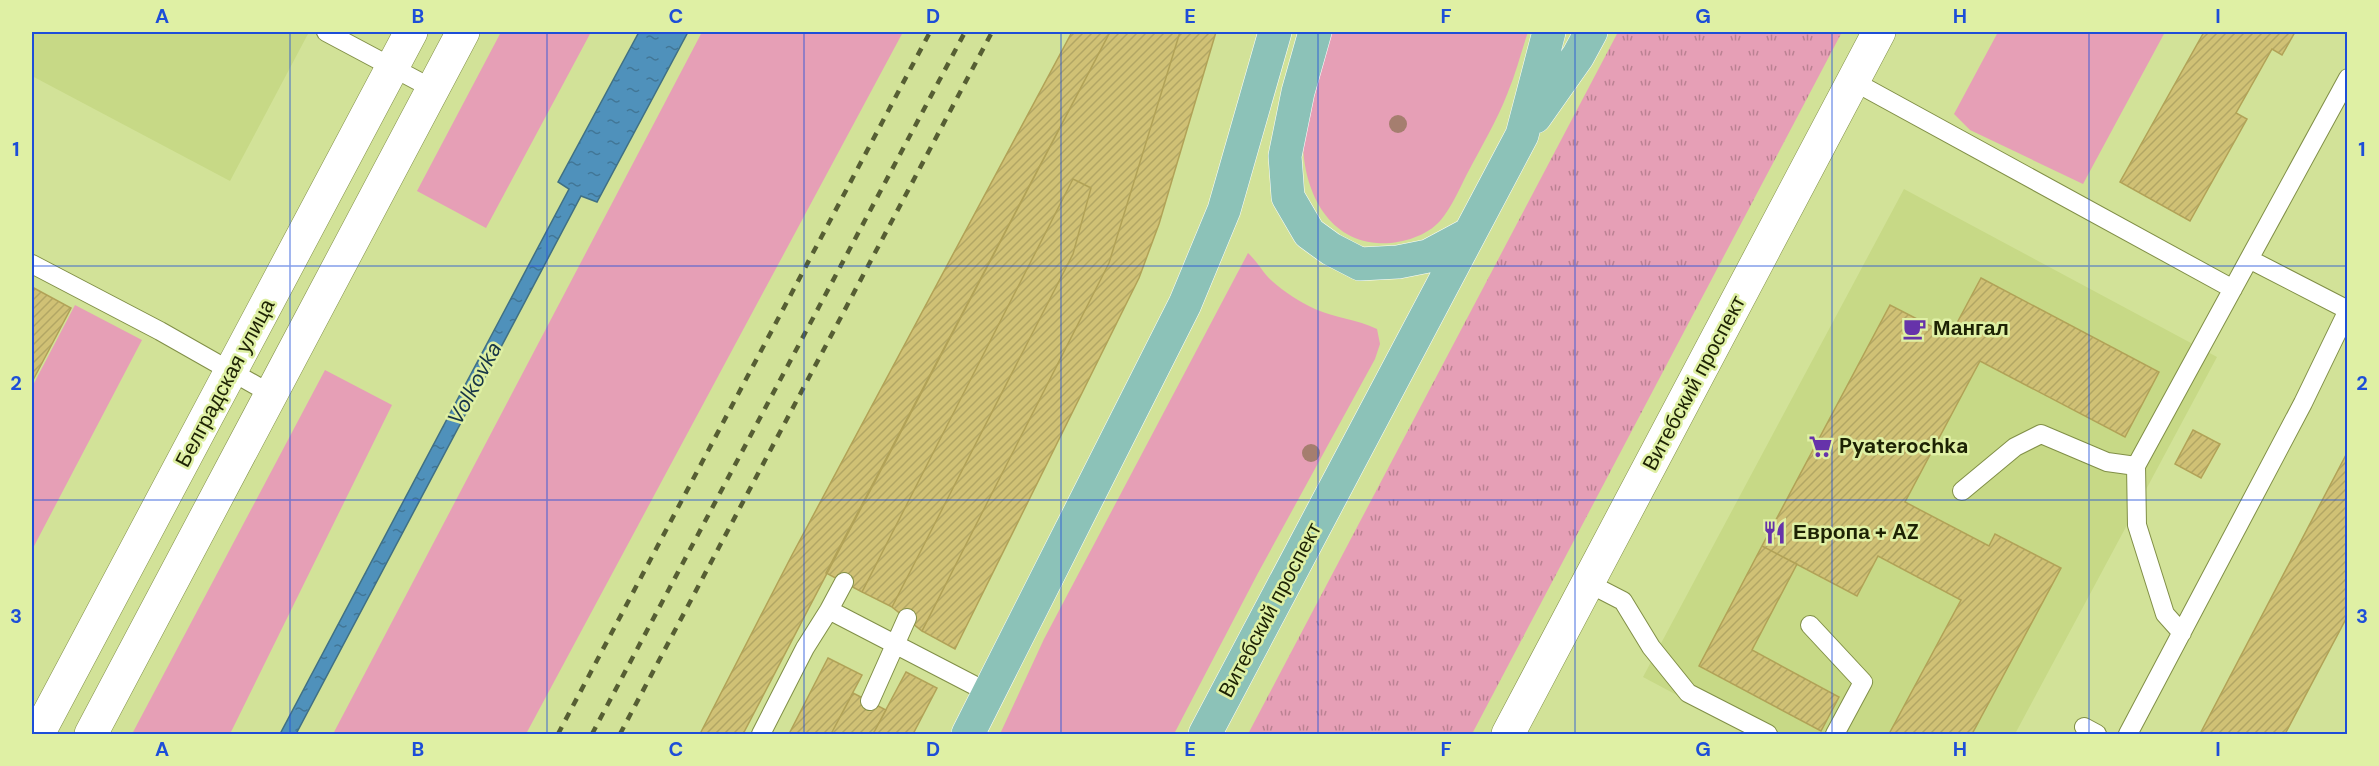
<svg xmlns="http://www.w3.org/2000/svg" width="2379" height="766" font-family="'DM Sans',sans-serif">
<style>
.built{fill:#c7d986}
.grass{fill:#e69fb6}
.park{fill:url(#park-tufts)}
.water{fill:url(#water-ripples);stroke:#407084;stroke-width:1.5}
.building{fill:url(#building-hatch);stroke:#b1a257;stroke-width:1.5}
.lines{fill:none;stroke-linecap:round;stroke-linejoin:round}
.service-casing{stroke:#818f47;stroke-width:20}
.minor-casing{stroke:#818f47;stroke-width:34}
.tertiary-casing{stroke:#818f47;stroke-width:34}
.primary-casing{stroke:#fff;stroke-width:34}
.service{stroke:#fff;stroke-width:18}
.minor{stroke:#fff;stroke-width:33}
.tertiary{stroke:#fff;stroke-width:33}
.primary{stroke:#8cc2b8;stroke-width:33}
.rail{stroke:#565e33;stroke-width:4.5;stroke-dasharray:8 8;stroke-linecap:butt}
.tree{fill:#a57e6f}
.grid{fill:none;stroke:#1d4ed8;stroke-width:1.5;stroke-opacity:0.55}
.labels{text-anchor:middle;stroke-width:5;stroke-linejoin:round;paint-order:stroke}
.poi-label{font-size:21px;font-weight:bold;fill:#1d2204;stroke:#dff0a4;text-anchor:start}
.street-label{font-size:21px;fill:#1d2204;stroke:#dff0a4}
.water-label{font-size:22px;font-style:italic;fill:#163446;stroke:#dff0a4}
.neatline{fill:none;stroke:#1d4ed8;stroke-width:2}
.grid-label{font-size:20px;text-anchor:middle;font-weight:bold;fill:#1d4ed8}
</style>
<defs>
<pattern id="park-tufts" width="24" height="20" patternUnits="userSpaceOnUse" patternTransform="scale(1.5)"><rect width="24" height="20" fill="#e69fb6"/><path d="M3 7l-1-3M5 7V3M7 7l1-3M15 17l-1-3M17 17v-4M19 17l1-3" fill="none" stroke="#ba8192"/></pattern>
<pattern id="water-ripples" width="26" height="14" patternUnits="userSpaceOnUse" patternTransform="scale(1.5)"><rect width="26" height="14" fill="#4f91bb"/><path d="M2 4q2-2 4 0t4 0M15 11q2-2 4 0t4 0" fill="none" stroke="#417696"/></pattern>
<pattern id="building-hatch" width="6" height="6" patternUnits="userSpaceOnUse" patternTransform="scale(1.5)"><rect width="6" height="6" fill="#d0c175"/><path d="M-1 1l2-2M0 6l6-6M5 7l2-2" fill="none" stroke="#b2a664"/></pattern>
</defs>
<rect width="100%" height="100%" fill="#d2e298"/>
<path class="built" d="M 32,32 L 309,32 L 230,181 L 32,76 Z
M 1904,189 L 2217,357 L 2015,734 L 1750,734 L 1643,677 Z"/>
<path class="grass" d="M 501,32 L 591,32 L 486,228 L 417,191 Z
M 702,32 L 903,32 L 526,734 L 333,734 Z
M 1324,32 L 1528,32 C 1521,52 1516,73 1508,92 C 1497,121 1481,147 1467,174 C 1459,190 1451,208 1440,221 C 1426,237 1397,245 1377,243 C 1326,239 1304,189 1303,144 C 1302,132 1307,119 1309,108 C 1314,82 1319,57 1324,32 Z
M 1998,32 L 2165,32 L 2083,184 L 1970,130 L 1954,114 Z
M 1248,253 C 1257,261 1263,273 1272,281 C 1284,292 1300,302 1315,309 C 1335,318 1357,319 1377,329 L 1380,344 L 1375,359 L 1258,573 L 1174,734 L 1000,734 L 1044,639 Z
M 75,305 L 142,340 L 32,550 L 32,387 Z
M 325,370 L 392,405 L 230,734 L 132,734 Z"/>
<path class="park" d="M 1618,32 L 1842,32 L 1472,734 L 1248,734 Z"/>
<path class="water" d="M 639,32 L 688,32 L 597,202 L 581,196 L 296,734 L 280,734 L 569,189 L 558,182 Z"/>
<path class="building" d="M 1072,32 L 1110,32 L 743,734 L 700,734 L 792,555 Z
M 1110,32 L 1180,32 L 1109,263 L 922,631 L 892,607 L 1073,254 L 1091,188 L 1073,179 L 862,592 L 826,573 Z
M 1180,32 L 1216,32 L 1159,224 L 1139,278 L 955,649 L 922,631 L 1109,263 Z
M 2204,32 L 2295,32 L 2282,55 L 2272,49 L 2236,113 L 2247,119 L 2190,221 L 2120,182 Z
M 1073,179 L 1091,188 L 1073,254 L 892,607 L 862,592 Z
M 1981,278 L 2159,372 L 2125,437 L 1980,361 L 1905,502 L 1989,546 L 1995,534 L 2061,568 L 1972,734 L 1889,734 L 1961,600 L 1878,556 L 1857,596 L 1762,546 L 1890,305 L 1950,336 Z
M 32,287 L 71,308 L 32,382 Z
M 2193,430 L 2220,444 L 2201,478 L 2175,464 Z
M 2348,451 L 2348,615 L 2285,734 L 2200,734 Z
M 1762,546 L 1797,564 L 1752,650 L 1839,697 L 1821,731 L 1699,666 Z
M 828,658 L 862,675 L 831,734 L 789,734 Z
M 906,672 L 937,688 L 913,734 L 873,734 Z
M 853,693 L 886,710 L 873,734 L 831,734 Z"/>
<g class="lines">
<defs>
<path id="service" d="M 326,32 L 433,89
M 1853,81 L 2233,289
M 2249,259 L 2348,310
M 32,264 L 160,331 L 271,394
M 2136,466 L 2348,78
M 1962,491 L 2015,447 L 2041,434 L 2107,462 L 2136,466 L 2137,525 L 2165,614 L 2182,633
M 1588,583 L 1623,601 L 1651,647 L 1688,693 L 1768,734
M 829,610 L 989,693
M 1810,625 L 1863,682 L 1835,734
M 870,701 L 907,618
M 2084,727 L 2097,734
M 761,734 L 805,648 L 829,610 L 844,582
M 2128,734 L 2303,403 L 2348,310"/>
<path id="minor" d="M 1508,734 L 1879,32"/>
<path id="tertiary" d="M 38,734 L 411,32
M 91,734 L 463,32"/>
<path id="primary" d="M 1315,32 L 1298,92 L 1285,156 L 1288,197 L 1309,233 L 1331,249 L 1360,264 L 1398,262 L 1428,256 L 1469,234
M 1535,117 L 1578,56 L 1591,32
M 968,734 L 1185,304 L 1224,210 L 1275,32
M 1205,734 L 1522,135 L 1549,32"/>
</defs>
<use href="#service" class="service-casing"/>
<use href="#minor" class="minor-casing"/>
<use href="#tertiary" class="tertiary-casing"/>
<use href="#primary" class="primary-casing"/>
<use href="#service" class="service"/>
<use href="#minor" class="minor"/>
<use href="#tertiary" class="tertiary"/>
<use href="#primary" class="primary"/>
<path class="rail" d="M 558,734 L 930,32
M 592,734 L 965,32
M 620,734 L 992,32"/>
</g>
<g class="tree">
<circle cx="1398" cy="124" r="9"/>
<circle cx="1311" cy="453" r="9"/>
</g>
<path class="grid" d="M 290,32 L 290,734M 547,32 L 547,734M 804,32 L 804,734M 1061,32 L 1061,734M 1318,32 L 1318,734M 1575,32 L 1575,734M 1832,32 L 1832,734M 2089,32 L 2089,734M 32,266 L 2348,266M 32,500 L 2348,500"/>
<defs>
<symbol id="cafe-bare" viewBox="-9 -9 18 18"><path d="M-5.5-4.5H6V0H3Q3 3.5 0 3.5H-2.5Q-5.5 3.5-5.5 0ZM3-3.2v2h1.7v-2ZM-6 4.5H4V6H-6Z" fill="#63a" stroke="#dff0a4" stroke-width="2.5" paint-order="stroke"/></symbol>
<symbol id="supermarket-bare" viewBox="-9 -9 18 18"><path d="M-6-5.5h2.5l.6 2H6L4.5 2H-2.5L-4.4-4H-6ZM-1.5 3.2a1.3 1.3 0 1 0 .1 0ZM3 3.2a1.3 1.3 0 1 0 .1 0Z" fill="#63a" stroke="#dff0a4" stroke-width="2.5" paint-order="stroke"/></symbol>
<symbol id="restaurant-bare" viewBox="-9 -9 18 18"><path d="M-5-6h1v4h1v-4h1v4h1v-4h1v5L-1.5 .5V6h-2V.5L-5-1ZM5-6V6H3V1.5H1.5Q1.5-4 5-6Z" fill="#63a" stroke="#dff0a4" stroke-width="2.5" paint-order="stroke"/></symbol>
</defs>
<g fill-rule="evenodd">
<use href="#cafe-bare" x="1898" y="312" width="33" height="33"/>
<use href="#supermarket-bare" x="1804" y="430" width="33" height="33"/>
<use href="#restaurant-bare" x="1758" y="516" width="33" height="33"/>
</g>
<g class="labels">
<g class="poi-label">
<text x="1933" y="335">Мангал</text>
<text x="1839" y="453">Pyaterochka</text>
<text x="1793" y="539">Европа + AZ</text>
</g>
<g class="street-label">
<text transform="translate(225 383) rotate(-62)" y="7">Белградская улица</text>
<text transform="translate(1694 383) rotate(-62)" y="7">Витебский проспект</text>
<text transform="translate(1270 610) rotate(-62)" y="7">Витебский проспект</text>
</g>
<g class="water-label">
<text transform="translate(474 383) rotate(-62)" y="8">Volkovka</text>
</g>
</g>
<rect width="2379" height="766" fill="none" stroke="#dff0a4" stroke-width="66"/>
<rect x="33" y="33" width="2313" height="700" class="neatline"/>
<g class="grid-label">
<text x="162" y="23">A</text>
<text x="418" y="23">B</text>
<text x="676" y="23">C</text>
<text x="933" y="23">D</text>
<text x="1190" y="23">E</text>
<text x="1446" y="23">F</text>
<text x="1703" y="23">G</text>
<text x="1960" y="23">H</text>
<text x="2218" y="23">I</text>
<text x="16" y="156">1</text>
<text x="2362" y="156">1</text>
<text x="16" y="390">2</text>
<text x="2362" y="390">2</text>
<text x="16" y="623">3</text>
<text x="2362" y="623">3</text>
<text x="162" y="756">A</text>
<text x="418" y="756">B</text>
<text x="676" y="756">C</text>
<text x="933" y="756">D</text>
<text x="1190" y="756">E</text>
<text x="1446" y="756">F</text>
<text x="1703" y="756">G</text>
<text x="1960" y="756">H</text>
<text x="2218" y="756">I</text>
</g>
</svg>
